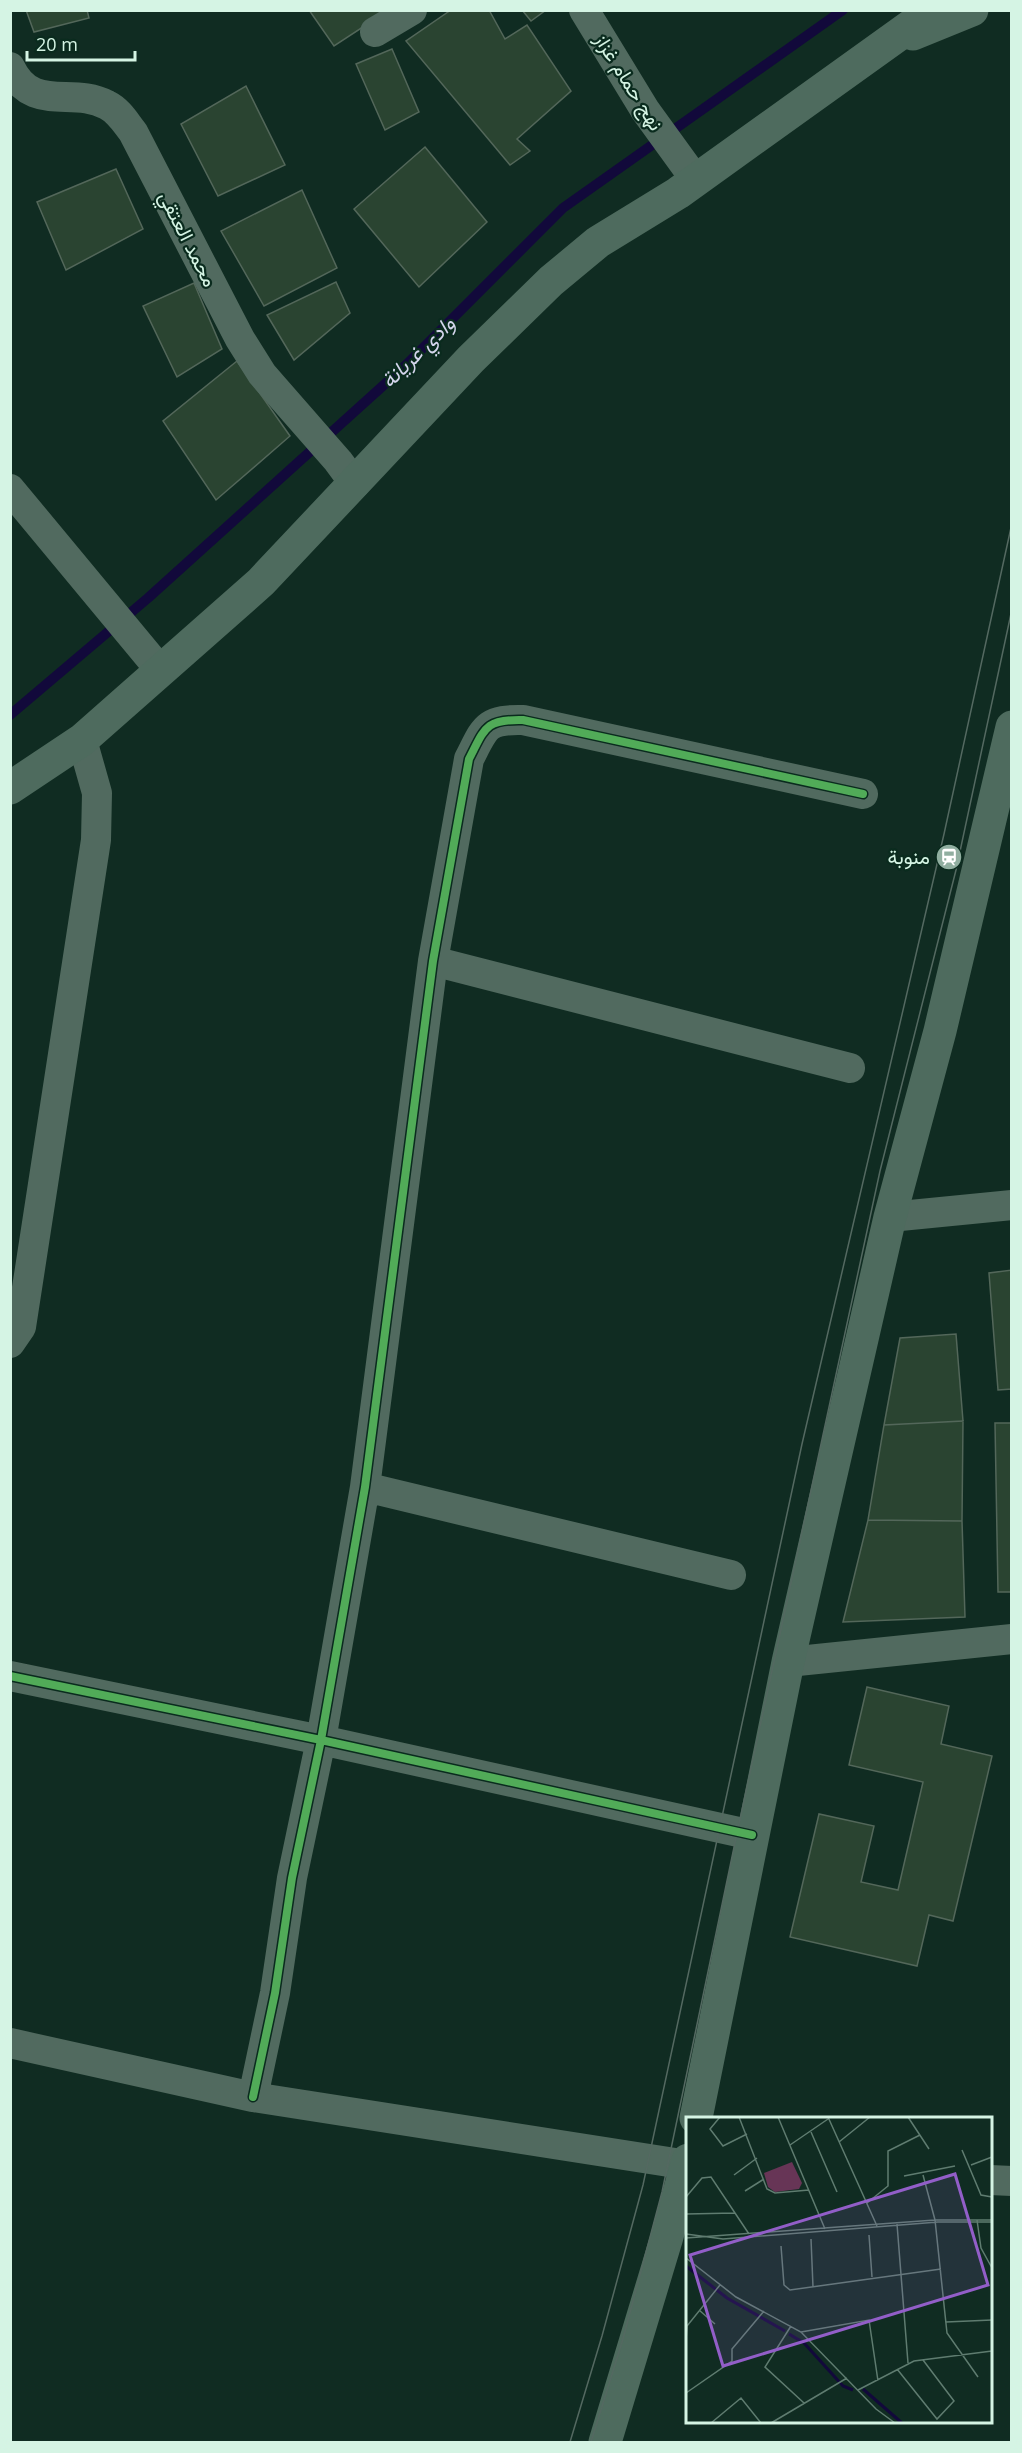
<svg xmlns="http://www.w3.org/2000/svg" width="1022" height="2453" font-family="'Open Sans',Vazirmatn,sans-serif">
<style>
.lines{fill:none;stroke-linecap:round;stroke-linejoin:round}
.stream{stroke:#12093b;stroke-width:10}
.building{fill:#2a4431;stroke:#53675a;stroke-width:1.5}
.street{stroke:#516a5f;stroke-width:30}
.secondary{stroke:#4e6b5e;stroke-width:33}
.tram{stroke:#546961;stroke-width:1.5}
.cycleway-casing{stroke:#0a2b1e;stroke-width:11}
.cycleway{stroke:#51ab58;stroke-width:8}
.labels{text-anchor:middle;stroke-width:4.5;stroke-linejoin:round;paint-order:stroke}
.street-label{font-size:20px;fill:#d5f4e4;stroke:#0a2b1e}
.poi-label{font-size:20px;fill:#d5f4e4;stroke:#0a2b1e;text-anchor:end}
.water-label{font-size:21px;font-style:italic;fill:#d4d5ec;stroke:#0a2b1e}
.inset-river{fill:none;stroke:#12093b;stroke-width:3}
.inset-road{fill:none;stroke:#5f7c70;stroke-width:1.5}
.view{fill:#925ec8;fill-opacity:0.15;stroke:#925ec8;stroke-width:3}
.inset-edge{fill:none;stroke:#d5f4e4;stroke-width:3}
</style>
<rect width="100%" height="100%" fill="#102c22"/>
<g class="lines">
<path class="stream" d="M 10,715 L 148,598 L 406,365 L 563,208 L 843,10"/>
</g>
<path class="building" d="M 26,10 L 87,10 L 89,18 L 34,32 Z
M 309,10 L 389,10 L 334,46 Z
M 451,10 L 489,10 L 505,39 L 527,25 L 571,91 L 517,139 L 530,151 L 510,165 L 406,41 Z
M 522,10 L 546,10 L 531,21 Z
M 392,49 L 419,112 L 385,130 L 356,64 Z
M 246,86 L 285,165 L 218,196 L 181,124 Z
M 425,147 L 487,222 L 419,287 L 354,209 Z
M 116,169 L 143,229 L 66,270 L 37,202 Z
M 302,190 L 337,268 L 264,306 L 221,231 Z
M 336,282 L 350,313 L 294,360 L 267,315 Z
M 194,283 L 222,349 L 177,377 L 143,306 Z
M 237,361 L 290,436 L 216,500 L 163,421 Z
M 1012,1270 L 1012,1389 L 998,1390 L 989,1273 Z
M 956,1334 L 963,1421 L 884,1425 L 900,1338 Z
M 963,1421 L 962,1521 L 868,1520 L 884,1425 Z
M 995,1423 L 1012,1423 L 1012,1592 L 998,1592 Z
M 868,1520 L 962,1521 L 965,1617 L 843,1622 Z
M 867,1687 L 949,1706 L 941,1744 L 992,1756 L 953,1921 L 929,1915 L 917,1966 L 790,1937 L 819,1814 L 874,1826 L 861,1882 L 898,1890 L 923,1782 L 849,1765 Z"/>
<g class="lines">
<path class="street" d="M 584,10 L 645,110 L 695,179
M 375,32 L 412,10
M 10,67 C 32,114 72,86 107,105 C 119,111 125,122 133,132 L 240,339 L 262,374 L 338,461 L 355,484
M 10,489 L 161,671
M 433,961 L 850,1068
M 890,1217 L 1012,1205
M 10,1343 L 21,1327 L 96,840 L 97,793 L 82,740
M 365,1487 L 731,1575
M 788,1662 L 1012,1639
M 10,1676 L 321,1740 L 752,1835
M 10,2043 L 253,2097 L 688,2165
M 253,2097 L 275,1993 L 292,1878 L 321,1740 L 365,1487 L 433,961 L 469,759 C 485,728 485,719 523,720 L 863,794
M 990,2180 L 1012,2181"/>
<path class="secondary" d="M 913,34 L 972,10
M 10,788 L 82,740 L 261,582 L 471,359 L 551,281 L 598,242 L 678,193 L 933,10
M 696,2118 L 788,1662 L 890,1217 L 940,1031 L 1012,727
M 605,2442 L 666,2240 L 688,2160"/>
<path class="tram" d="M 570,2442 L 602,2336 L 643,2185 L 802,1444 L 944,834 L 1012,523
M 591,2442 L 623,2339 L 662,2192 L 737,1833 L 880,1171 L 956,870 L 1012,609"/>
<defs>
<path id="cycleway" d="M 10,1676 L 321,1740 L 752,1835
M 253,2097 L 275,1993 L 292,1878 L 321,1740 L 365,1487 L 433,961 L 469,759 C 485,728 485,719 523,720 L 863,794"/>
</defs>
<use href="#cycleway" class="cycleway-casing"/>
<use href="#cycleway" class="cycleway"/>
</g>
<defs>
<symbol id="station-disc" viewBox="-11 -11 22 22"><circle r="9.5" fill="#90aea0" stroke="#0a2b1e"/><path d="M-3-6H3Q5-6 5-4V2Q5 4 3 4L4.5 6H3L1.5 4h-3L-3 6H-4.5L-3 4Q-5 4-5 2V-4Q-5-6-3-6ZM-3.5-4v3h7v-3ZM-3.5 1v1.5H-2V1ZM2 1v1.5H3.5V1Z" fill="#fff"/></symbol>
</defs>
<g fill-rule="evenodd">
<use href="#station-disc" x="934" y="842" width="30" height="30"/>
</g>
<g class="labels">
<g class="street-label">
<text transform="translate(629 82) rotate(58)" y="7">نهج حمام غزاز</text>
<text transform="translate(188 239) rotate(63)" y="7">محمد العتقي</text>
</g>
<g class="poi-label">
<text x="930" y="864">منوبة</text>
</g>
<g class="water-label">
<text transform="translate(418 352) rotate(-44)" y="7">وادي غريانة</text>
</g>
</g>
<g transform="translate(686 2117)">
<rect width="306" height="306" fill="#102c22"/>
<path d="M 106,45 L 116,66 L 113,72 L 89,75 L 82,70 L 78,56 Z" fill="#673556"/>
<path class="inset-river" d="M 0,149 L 41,181 L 99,214M 103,217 L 118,226 L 157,269 L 167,273M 177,272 L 216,306"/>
<path class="inset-road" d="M 34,0 L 24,12 L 37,29 L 61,17M 53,0 L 81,72 L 89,76 L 123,73M 92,0 L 139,112M 142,0 L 191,109M 222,0 L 243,32M 125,15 L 151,75M 153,25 L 184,0M 104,28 L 142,2M 276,33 L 295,78 L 306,80M 285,48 L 306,40M 48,58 L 71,41M 237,58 L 249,103 L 261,216 L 292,260M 218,59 L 269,49M 59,74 L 78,62M 0,80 L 16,61 L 25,60 L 63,117M 181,86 L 202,69 L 202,34 L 234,18M 0,97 L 49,96M 291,103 L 295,131 L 306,151M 211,107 L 222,246M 0,117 L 37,122 L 252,105 L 306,105M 183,118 L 186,160M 0,121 L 249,103 L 306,103M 125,122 L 127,170M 95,129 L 98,168 L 104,173 L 255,152M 0,141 L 50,180 L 115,215 L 190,292 L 209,306M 13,193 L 29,207M 260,205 L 306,203M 105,209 L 79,250 L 118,286M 115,215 L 183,203 L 192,264M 0,223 L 1,209 L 34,168M 211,252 L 251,302 L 268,284 L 237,243M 172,273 L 228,244 L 306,234M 0,276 L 46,244 L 46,232 L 78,194M 25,306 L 55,281 L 75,306M 85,306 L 161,261"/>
<path class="view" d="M 269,57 L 302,168 L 37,249 L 4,138 Z"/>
<rect width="306" height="306" class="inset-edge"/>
</g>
<rect width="1022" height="2453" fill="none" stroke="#d5f4e4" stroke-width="24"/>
<path d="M27 51v9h108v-9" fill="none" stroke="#d5f4e4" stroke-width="3"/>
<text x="36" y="51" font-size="18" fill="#d5f4e4" stroke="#0a2b1e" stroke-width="4.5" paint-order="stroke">20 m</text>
</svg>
